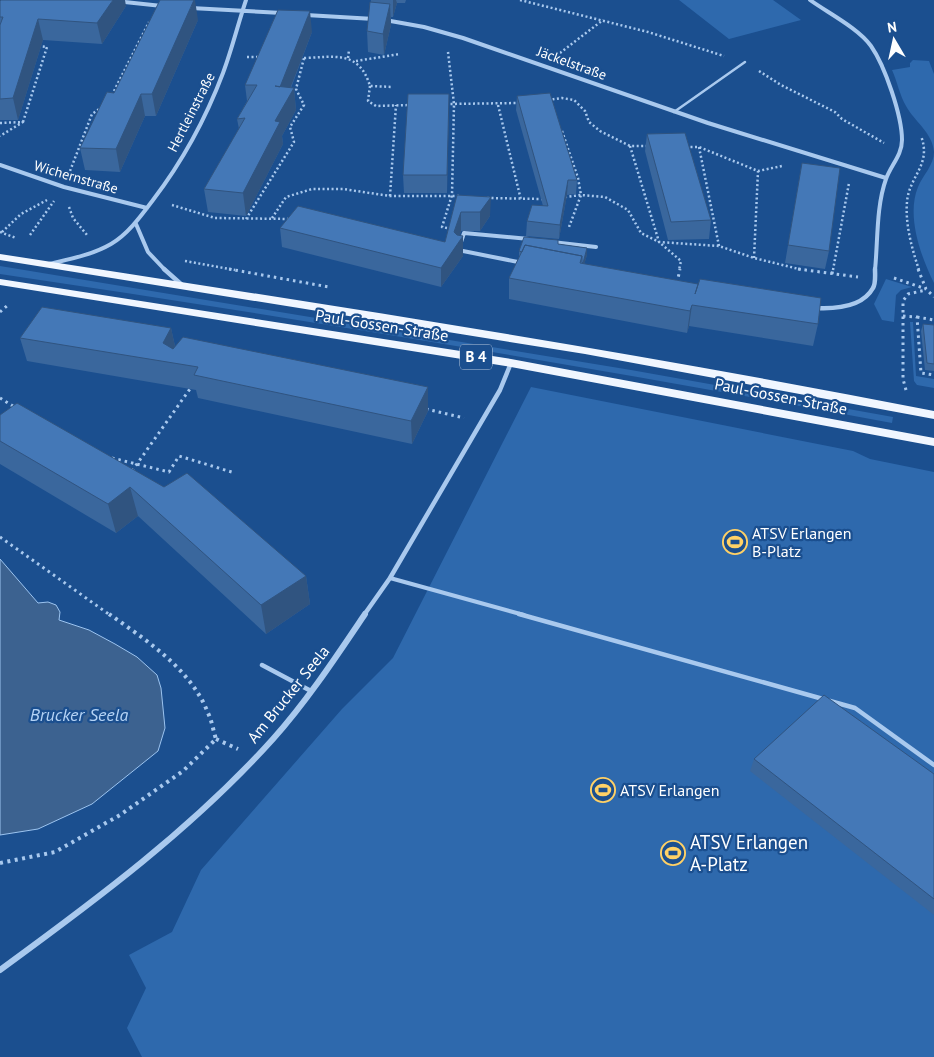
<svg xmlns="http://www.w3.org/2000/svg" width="934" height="1057" font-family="'PT Sans',sans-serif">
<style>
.green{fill:#2e69ad}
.water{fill:#3c6290;stroke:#9cc4f0}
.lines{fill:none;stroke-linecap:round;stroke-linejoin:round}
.path-far2{stroke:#a9c9ee;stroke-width:2.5;stroke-dasharray:2 2.5;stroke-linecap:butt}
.path-far1{stroke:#a9c9ee;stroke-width:3;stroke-dasharray:2.5 4;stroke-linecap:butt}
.path{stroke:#a9c9ee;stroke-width:4;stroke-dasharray:3 4.5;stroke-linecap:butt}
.lane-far2{stroke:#a9c9ee;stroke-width:2.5}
.lane-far1{stroke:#a9c9ee;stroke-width:4}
.lane{stroke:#a9c9ee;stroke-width:4.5}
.street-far2{stroke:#a9c9ee;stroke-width:4}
.street-far1{stroke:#a9c9ee;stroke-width:4.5}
.street{stroke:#a9c9ee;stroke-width:6}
.primary{fill:#f0f6ff;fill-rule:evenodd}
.wall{fill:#3a679d}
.shaded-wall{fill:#305480}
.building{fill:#4478b7;stroke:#305480}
.labels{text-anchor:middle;stroke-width:4.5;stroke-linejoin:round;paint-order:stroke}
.far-street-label{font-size:14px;fill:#fff;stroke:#1b4f8f}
.shield{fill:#1b4f8f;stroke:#bbcadd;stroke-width:1}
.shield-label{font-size:15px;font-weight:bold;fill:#fff}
.street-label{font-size:16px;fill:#fff;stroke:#1b4f8f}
.poi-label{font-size:16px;fill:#fff;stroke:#1b4f8f;text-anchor:start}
.water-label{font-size:18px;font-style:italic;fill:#b5d3f5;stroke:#1b4f8f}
.near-poi-label{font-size:19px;fill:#fff;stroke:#1b4f8f;text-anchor:start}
</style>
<rect width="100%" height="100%" fill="#1b4f8f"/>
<path class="green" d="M 679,0 L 773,0 L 801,20 L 729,39 Z
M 913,60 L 929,61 L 934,74 L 934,283 C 921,257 906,216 918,187 C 923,175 934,165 934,152 C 933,133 914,121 906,106 C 900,96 897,81 892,70 L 910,67 L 910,63 Z
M 0,266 L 631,370 L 893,417 L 892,423 C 596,368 298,318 0,274 Z
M 886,279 L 912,287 L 901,290 L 896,295 L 894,322 L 882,320 L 874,304 Z
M 910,322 L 913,322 L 916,376 L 934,379 L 934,388 L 917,385 L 914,381 Z
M 531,387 L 853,451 L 870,459 L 934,472 L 934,1057 L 142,1057 L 127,1028 L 146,988 L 129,955 L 172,932 L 201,870 L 342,709 L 393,658 Z"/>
<path class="water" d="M 0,559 L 38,603 L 48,602 L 56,605 L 60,612 L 59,620 L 89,630 L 115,644 L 137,657 L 157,675 L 161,688 L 165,728 L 158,751 L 92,804 L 38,829 L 0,835 Z"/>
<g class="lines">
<path class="path-far2" d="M 520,0 L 648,32 L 724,56
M 560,53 L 603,20
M 247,57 L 260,57
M 304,58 C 335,57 359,50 370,86 L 393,87
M 348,58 L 349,50
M 356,61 L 400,54
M 759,71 L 781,85 L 835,112 L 842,119 L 884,143
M 370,86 L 368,101 L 376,106 L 410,105
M 112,95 L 149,22
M 548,100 L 562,98 L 574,100 L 585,111 L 589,122 L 600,131 L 630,146 L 648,146
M 446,104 L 520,103
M 498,105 L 521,200
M 23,122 L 47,47 L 38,46
M 0,123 L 23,122 L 0,136
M 562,131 L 578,178 L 581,195 L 569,227
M 630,146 L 659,242 L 681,261 L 679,270
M 686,147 L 699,147 L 758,171 L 782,166
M 699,147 L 719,246
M 70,171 L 92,114 L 102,107
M 390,196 L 396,105
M 565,197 L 581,195 L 605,197 L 628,210 L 641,233 L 659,242 L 719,246 L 754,258 L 803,270
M 487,198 L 543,199
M 172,205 L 215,218 L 290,219
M 69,207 L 73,218 L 87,235
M 272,218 L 286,197 L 312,189 L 343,189 L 390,196 L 461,196
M 246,219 L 294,142 L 290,127 L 304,105 L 296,89 L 304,58 L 299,58
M 447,228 L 442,227 L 452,195 L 454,104 L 448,52
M 0,232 L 16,238
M 2,232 L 21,214 L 47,200
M 30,235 L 54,201
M 754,258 L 758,171
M 185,261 L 235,270
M 833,270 L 849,183
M 919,270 C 912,249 905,224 907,202 C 909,176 932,165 921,136"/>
<path class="path-far1" d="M 229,269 L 329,287
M 798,269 L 858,277
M 918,269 L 926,289 L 934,297
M 832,274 L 833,269
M 894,278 L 926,289
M 677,283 L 680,269
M 0,312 L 9,304
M 903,316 L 917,317 L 921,373 L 934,375
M 917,317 L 934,320
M 906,390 L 903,379 L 903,301 L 908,294 L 926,290
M 0,398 L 16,408
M 426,409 L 464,418
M 112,458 L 169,472 L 179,456 L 235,473
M 132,471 L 192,386
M 0,537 L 110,615"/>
<path class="path" d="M 216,739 L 238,749
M 0,863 L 55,852 L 120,815 L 183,771 L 216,739 C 213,730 212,721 208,713 C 191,669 146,640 109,614"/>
<path class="lane-far2" d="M 674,112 L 745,62"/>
<path class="lane-far1" d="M 390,578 L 524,615"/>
<path class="lane" d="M 519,614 L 823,699
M 262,665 L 311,691
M 830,701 L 855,708 L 934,765"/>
<path class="street-far2" d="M 106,0 L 162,6
M 810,0 C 828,13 858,28 871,46 C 885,66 902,116 902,140 C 902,155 891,165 886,179 C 876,207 878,241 875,270
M 191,8 L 282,13
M 306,15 L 374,19
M 385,20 L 424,27 L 463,38 L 708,123 L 886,178
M 0,165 L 64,187 L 147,208
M 136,224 L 148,252 L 165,270
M 461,242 L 464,233 L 529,239
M 552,242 L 596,247
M 458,250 L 523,263
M 49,264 C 70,259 92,255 111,244 C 128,234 141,216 153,200 C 182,162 206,118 223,73 C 232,49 238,24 246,0"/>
<path class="street-far1" d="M 164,269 L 182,285
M 815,308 C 834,309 862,308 873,288 C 876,283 875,275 875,269
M 364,615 L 390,578 L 500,390 L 511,363"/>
<path class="street" d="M 0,970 C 96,900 193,828 273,739 C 307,701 336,657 365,614"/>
<path class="primary" d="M 0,254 C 312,302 624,350 934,411 L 934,419 L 585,354 L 0,260 Z
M 0,279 L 511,359 L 934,438 L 934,446 L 511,367 L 0,285 Z"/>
</g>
<path class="wall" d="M 371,0 L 406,0 L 405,3 L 397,3 L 393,17 L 391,17 L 391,25 L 384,55 L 368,52 L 367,31 Z
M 0,1 L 126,6 L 102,44 L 43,40 L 18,120 L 0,120 Z
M 198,20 L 156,116 L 145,116 L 120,172 L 85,170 L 80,148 L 114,93 Z
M 312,32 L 291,88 L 294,88 L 296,110 L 282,136 L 283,144 L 246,216 L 208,212 L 204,189 L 239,129 L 237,119 L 247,101 L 245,85 Z
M 449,94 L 447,193 L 404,193 L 403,175 Z
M 517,96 L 577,180 L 576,194 L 567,195 L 559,239 L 526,236 L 527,221 L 543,206 L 516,110 Z
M 647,134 L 711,220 L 709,239 L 668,240 L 645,151 Z
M 802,163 L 829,251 L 825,269 L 785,263 Z
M 457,195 L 490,216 L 480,231 L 461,231 L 459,236 L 463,256 L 441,287 L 282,247 L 280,228 L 445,242 Z
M 558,244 L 587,248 L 587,255 L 584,264 L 818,324 L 813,346 L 689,326 L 687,333 L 509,299 L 509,278 L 519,258 L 519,251 Z
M 923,324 L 934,325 L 934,371 L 925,370 L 921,331 Z
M 171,328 L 175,346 L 428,411 L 412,444 L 198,398 L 196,390 L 27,361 L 20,338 Z
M 0,415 L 306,576 L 310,604 L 266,634 L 138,516 L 116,533 L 0,464 Z
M 754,759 L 934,774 L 934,915 L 750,771 Z"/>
<path class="shaded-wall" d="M 113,0 L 125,0 L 126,6 L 102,44 L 97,23 Z
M 194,0 L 195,0 L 198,20 L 156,116 L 152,94 Z
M 393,0 L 396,0 L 397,3 L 393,17 Z
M 390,4 L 391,25 L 384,55 L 383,34 Z
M 310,11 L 312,32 L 283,107 L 294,88 L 296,110 L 282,136 L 283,144 L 246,216 L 243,193 L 275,121 L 280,87 Z
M 38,19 L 43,40 L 18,120 L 13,98 Z
M 141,94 L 145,116 L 120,172 L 116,149 Z
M 449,94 L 449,111 L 447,193 L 447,175 Z
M 568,180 L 567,195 L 559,239 L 560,225 Z
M 491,197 L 490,216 L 480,231 L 480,212 Z
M 461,212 L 461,231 L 456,246 L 463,236 L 463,256 L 441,287 L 441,268 Z
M 587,248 L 587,255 L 583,269 L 583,263 Z
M 692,305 L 689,326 L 687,333 L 690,311 Z
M 171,328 L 176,351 L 163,343 Z
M 428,387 L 428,411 L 412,444 L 411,421 Z
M 130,487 L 138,516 L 116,533 L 108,504 Z
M 306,576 L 310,604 L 266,634 L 261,605 Z"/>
<path class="building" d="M 1,0 L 113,0 L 97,23 L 38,19 L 13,98 L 0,99 L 0,25 L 3,17 L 0,17 L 0,1 Z
M 160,0 L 194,0 L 152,94 L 141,94 L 116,149 L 80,148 L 107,92 L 114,93 Z
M 370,2 L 390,4 L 383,34 L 367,31 Z
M 278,10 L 310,11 L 280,87 L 275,86 L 294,88 L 275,121 L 280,122 L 243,193 L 204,189 L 245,118 L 237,119 L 257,85 L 245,85 Z
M 550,93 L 577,180 L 568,180 L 560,225 L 527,221 L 532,205 L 548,206 L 517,96 Z
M 408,94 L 449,94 L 447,175 L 403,175 Z
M 685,133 L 711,220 L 671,222 L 647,134 Z
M 802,163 L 840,168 L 829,251 L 788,245 Z
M 457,195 L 491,197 L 480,212 L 461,212 L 454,232 L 457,235 L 463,236 L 441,268 L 280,228 L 298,206 L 445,242 Z
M 524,237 L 558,240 L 558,244 L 587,248 L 583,263 L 582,262 L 582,256 L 525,245 L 522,252 L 519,251 Z
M 525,245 L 582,256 L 580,263 L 698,284 L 695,294 L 700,279 L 821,298 L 818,324 L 692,305 L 690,311 L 509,278 Z
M 42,307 L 171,328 L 163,343 L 173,349 L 183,337 L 428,387 L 411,421 L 194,375 L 198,367 L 20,338 Z
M 923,324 L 934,325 L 934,364 L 927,363 Z
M 17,403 L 164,487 L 187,473 L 306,576 L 261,605 L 130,487 L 108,504 L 0,441 L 0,415 Z
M 824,695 L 934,774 L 934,899 L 754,759 Z"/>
<defs>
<symbol id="stadium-ring" viewBox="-11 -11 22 22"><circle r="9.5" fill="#1b4f8f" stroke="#ffd166" stroke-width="1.5"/><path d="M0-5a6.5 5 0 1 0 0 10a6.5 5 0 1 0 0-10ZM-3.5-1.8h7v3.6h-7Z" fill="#ffd166"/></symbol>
</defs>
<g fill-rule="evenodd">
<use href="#stadium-ring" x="721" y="528" width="28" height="28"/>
<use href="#stadium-ring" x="589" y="776" width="28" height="28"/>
<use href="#stadium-ring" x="659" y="839" width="28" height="28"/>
</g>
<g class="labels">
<g class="far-street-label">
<text transform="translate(572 63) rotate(20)" y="5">Jäckelstraße</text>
<text transform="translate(191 112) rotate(-63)" y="5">Hertleinstraße</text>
<text transform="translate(76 177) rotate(16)" y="5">Wichernstraße</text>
</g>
<rect class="shield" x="460" y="344.5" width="32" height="25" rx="4"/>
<g class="shield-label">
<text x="476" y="362">B 4</text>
</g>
<g class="street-label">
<text transform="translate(382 325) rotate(9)" y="6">Paul-Gossen-Straße</text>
<text transform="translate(781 396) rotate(11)" y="6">Paul-Gossen-Straße</text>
<text transform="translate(288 694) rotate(-51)" y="6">Am Brucker Seela</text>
</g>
<g class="poi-label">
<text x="752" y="539">ATSV Erlangen<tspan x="752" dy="18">B-Platz</tspan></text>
<text x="620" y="796">ATSV Erlangen</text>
</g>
<g class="water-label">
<text x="79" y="721">Brucker Seela</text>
</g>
<g class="near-poi-label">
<text x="690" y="849">ATSV Erlangen<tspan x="690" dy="22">A-Platz</tspan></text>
</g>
</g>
<g transform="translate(894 40) rotate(351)" stroke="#1b4f8f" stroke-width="4" paint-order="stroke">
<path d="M0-4L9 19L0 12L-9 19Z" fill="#ffffff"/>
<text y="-8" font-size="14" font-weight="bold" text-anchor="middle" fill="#ffffff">N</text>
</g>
</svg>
